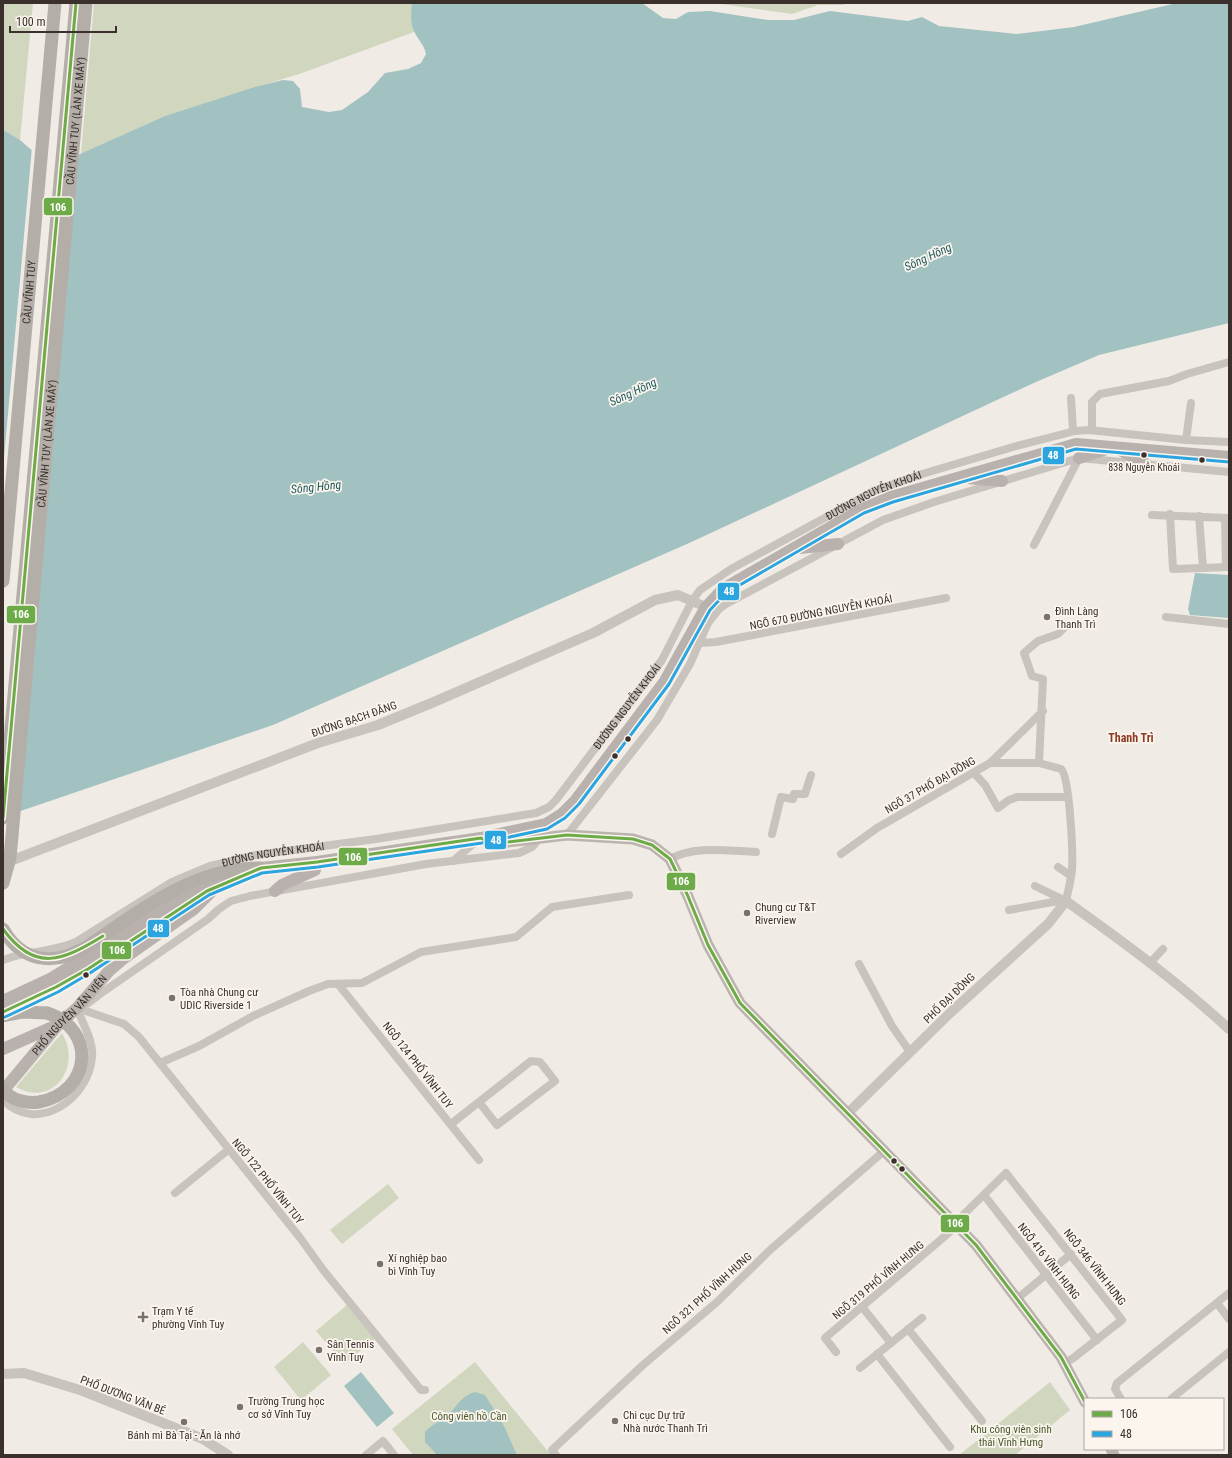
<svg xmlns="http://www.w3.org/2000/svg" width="1232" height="1458" font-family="'Roboto Condensed',sans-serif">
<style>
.green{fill:#d1d6bf}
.water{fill:#a1c2c1}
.pier{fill:#f0ebe5}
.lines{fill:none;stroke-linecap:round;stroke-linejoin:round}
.minor{stroke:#c9c3be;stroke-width:8}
.tertiary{stroke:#c9c3be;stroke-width:10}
.secondary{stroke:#bab3ae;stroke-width:11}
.primary{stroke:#b8b1ad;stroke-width:12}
.trunk{stroke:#b4aea8;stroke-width:13}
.trunk-bridge{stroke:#b4aea8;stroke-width:13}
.bus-1-casing{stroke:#fbf5ee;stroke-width:6}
.bus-2-casing{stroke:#fbf5ee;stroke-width:6}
.bus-1{stroke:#6daa48;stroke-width:3}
.bus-2{stroke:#2aa5df;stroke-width:3}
.bus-dot{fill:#3b302b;stroke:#fbf5ee;stroke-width:1.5}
.poi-dot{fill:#7a716c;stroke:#fbf5ee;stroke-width:1.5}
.labels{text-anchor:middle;stroke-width:3.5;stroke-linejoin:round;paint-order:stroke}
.bus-label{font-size:10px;fill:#3b302b;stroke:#fbf5ee}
.street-label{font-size:11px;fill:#3b302b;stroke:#fbf5ee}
.poi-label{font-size:11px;fill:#3b302b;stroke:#fbf5ee;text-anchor:start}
.park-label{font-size:11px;fill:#4a5a2e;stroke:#fbf5ee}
.water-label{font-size:12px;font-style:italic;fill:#1f5a5e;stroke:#fbf5ee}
.neighbourhood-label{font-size:12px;font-weight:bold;fill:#8c3b22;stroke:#fbf5ee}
.line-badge{stroke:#fbf5ee;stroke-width:1.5}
.badge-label{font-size:11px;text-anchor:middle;font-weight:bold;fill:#fff}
</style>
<rect width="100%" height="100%" fill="#f0ebe5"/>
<path class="green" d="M 3,3 L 33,3 L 20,140 L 3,131 Z
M 94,3 L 448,3 L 414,32 L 302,73 L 165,116 L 81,154 Z
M 714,3 L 851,3 L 843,5 L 818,5 L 792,14 Z
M 62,1033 C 83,1068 51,1108 16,1087 Z
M 388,1184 L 399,1198 L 342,1244 L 330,1230 Z
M 347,1305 L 375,1339 L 344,1364 L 316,1331 Z
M 303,1342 L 331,1375 L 301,1400 L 274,1367 Z
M 475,1362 L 551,1455 L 413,1455 L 392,1429 Z
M 1050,1382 L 1070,1410 L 1015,1455 L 959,1455 Z"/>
<path class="water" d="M 412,3 L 642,3 L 663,18 L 676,19 L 688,12 L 710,11 L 768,20 L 794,20 L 830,11 L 908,21 L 922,17 L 939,26 L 1017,34 L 1074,27 L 1177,3 L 1229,3 L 1229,323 L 1099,355 L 1036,382 L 687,544 L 273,725 L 3,817 L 3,130 L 20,140 L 51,167 L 165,116 L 255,87 L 283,80 L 293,81 L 300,89 L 302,107 L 329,112 L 342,110 L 368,92 L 385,73 L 408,69 L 421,63 L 426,54 C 424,44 418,40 414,31 C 410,23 411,12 412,3 Z
M 1195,573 L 1229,575 L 1229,618 L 1190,615 L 1188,609 Z
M 361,1372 L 394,1413 L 377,1427 L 344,1386 Z
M 475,1392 L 485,1395 L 504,1426 L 517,1455 L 437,1455 L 425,1442 L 425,1432 C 432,1424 441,1421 448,1415 C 458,1405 461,1396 475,1392 Z"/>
<path class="pier" d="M 32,147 L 51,165 L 74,154 L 3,819 L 3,469 Z"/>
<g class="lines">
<g class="minor">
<path d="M 1071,398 L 1073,431"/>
<path d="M 1092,430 L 1092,402 L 1100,394 L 1169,381 L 1187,374 L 1229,362"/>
<path d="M 1186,440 L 1191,403"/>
<path d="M 1170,514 L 1173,569 L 1229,567"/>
<path d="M 1152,515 L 1229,518"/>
<path d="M 1199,516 L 1203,568"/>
<path d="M 1225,518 L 1226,567"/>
<path d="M 1034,545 L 1079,458"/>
<path d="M 1166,617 L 1229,624"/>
<path d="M 688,640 L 700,643 L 716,642 L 946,598"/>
<path d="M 990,763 L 1043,711"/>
<path d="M 1039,763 L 1043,679 L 1032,676 L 1024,653 L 1038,641 L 1058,634 L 1064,628"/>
<path d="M 974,773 L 985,785 L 998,808 L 1009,800 L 1017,797 L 1068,797"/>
<path d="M 772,834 L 781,797 L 793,799 L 794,794 L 805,794 L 811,775"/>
<path d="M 567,835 L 657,720 L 690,664 L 708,623 L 719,609 L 726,604 L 883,520 L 934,502 L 1079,458 L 1229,472"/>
<path d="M 841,854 L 877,828 L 990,763 L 1039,763 L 1061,769 C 1070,777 1073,855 1072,870 C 1071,880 1068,891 1066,901 L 1035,886"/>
<path d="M 670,859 C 694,845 729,851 756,852"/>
<path d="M 453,861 L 479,839"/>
<path d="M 1058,867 L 1071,876"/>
<path d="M 1009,910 L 1064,900"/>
<path id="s1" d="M 3,960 C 28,950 51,953 76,942 L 172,882 L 210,866 L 256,855 L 376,839 L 536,813 L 549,807 L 556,800 L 662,660 L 692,601 L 700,590 L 731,569 L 874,491 L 922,474 L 1013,447 L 1075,431 L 1089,430 L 1186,440 L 1229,442"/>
<path d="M 1150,963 L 1163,949"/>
<path d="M 859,964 L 892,1026 L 910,1052"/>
<path d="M 338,984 L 479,1160"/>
<path d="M 81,1006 L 87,1004 L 100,994 L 208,919 L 219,909 L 231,901 L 250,896 L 426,864 L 519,853 L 532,847 L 539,839"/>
<path d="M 77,1008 L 124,1024 L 139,1037 L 301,1239 L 324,1271 L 421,1390 L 425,1390"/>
<path d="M 160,1063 L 199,1046 L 253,1016 L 309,991 L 328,984 L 362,983 L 421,952 L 516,937 L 552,907 L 629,895"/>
<path d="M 3,1100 C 37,1135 89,1099 92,1057 C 94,1041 82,1023 77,1008"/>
<path d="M 451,1124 L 531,1061 L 540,1062 L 555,1081 L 497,1125 L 479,1102"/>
<path d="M 175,1193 L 228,1150"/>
<path d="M 984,1195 L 1097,1340"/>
<path d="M 1018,1298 L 1071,1254"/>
<path d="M 1217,1303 L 1229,1319"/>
<path d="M 863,1308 L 891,1343"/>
<path d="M 908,1329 L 982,1421"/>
<path d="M 836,1352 L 825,1338 L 944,1237 L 957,1225 L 964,1214 L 1006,1173 L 1122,1320 L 1072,1359 L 1065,1362"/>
<path d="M 877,1354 L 950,1447"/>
<path d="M 860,1368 L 922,1318"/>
<path d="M 1121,1399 L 1115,1389 L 1117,1383 L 1229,1293"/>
<path d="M 1171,1399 L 1229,1352"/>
<path d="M 366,1455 L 383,1441 L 394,1455"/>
<path d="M 556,1455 L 552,1450 L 643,1365 L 717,1302 L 770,1250 L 884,1151"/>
</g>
<path class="tertiary" d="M 5,863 L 318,743 L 378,725 L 434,702 L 593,633 L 655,600 L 678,595 L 706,607
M 848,1113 L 950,1013 L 1048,924 L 1066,901 C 1122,941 1178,982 1229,1029
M 3,1374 L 24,1373 L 83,1391 L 203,1439 L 228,1455"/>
<path class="secondary" d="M 481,838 L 492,844 L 567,835 L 633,839 L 652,845 L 670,859 L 687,894 L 708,945 L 740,1003 L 976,1245 L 1061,1357 L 1085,1402
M 1111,1449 L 1114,1455"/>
<g class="primary">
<path d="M 1122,451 L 1146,464"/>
<path d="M 1079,458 L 1106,449"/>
<path d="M 967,478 L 1002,481"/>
<path d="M 800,548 L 838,544"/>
<path d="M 275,891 L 282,885 L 315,870 L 317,862"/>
<path d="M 3,1001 L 50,979 L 173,903 L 261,868 L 317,862 L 481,838 L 546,824 L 562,814 L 575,801 L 665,681 L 706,607 L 723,589 L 862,509 L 891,497 L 1076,444 L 1229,457"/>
<path d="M 3,1012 L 56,987 L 88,969 L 184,906"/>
<path d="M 3,1049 L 57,1025"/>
<path id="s2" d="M 3,1091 L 58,1025 L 77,1008 L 109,971 L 124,958 L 194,909 L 212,891"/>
</g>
<g class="trunk">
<path id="s3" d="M 3,581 L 55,3"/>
<path d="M 3,818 L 76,3"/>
<path d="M 67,956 L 83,949 C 138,913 192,867 261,868"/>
<path d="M 3,1016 L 23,1012 L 47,1013"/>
</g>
<g class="trunk-bridge">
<path id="s4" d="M 3,883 L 10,858 L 86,3"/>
<path d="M 3,929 C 17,954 39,964 67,956"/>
<path d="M 3,1090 C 12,1100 26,1104 39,1102 C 92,1092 97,1029 47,1013"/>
</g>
<defs>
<path id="bus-1" d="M 3,818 L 76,3
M 481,838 L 492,844 L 567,835 L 633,839 L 652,845 L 670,859 L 687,894 L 708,945 L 740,1003 L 976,1245 L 1061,1357 L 1085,1402
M 3,929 C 35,973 62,961 103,936
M 3,1012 L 56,987 L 88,969 L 207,891 L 261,868 L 317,862 L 481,838"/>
<path id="bus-2" d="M 5,1017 L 58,992 L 90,973 L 209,895 L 262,873 L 318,867 L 482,843 L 547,829 L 565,818 L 579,804 L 669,684 L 710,610 L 726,593 L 864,513 L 893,502 L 1076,449 L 1229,462"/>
</defs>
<use href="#bus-1" class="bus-1-casing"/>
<use href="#bus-2" class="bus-2-casing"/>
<use href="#bus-1" class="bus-1"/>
<use href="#bus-2" class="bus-2"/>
</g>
<g class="bus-dot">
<circle cx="1144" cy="455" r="3.5"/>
<circle cx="1202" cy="460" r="3.5"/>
<circle cx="628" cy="739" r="3.5"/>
<circle cx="615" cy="756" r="3.5"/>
<circle cx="86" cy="975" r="3.5"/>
<circle cx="894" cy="1161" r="3.5"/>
<circle cx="902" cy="1169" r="3.5"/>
</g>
<g class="poi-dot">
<circle cx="1047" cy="617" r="4"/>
<circle cx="747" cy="913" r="4"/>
<circle cx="172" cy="998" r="4"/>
<circle cx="380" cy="1264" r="4"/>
<path d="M141 1311h4v4h4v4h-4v4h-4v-4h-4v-4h4z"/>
<circle cx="319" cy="1350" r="4"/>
<circle cx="240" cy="1407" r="4"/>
<circle cx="615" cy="1421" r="4"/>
<circle cx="184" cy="1422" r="4"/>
</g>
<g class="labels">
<g class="bus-label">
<text x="1144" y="471">838 Nguyễn Khoái</text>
</g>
<g class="street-label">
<text dy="4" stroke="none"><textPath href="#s4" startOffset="766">CẦU VĨNH TUY (LÀN XE MÁY)</textPath></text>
<text dy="4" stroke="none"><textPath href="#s3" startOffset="290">CẦU VĨNH TUY</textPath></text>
<text dy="4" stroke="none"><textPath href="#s4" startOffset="442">CẦU VĨNH TUY (LÀN XE MÁY)</textPath></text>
<text dy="4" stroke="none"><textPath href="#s1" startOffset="1038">ĐƯỜNG NGUYỄN KHOÁI</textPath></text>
<text transform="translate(821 612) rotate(-11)" y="4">NGÕ 670 ĐƯỜNG NGUYỄN KHOÁI</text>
<text dy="4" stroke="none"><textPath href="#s1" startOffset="702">ĐƯỜNG NGUYỄN KHOÁI</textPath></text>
<text transform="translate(354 719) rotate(-19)" y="4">ĐƯỜNG BẠCH ĐẰNG</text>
<text transform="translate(930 785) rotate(-30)" y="4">NGÕ 37 PHỐ ĐẠI ĐỒNG</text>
<text dy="4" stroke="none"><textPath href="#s1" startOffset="294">ĐƯỜNG NGUYỄN KHOÁI</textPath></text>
<text transform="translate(949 998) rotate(-44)" y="4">PHỐ ĐẠI ĐỒNG</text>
<text dy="4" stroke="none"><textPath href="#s2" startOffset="101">PHỐ NGUYỄN VĂN VIÊN</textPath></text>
<text transform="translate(418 1065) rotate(52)" y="4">NGÕ 124 PHỐ VĨNH TUY</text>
<text transform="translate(268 1181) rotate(51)" y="4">NGÕ 122 PHỐ VĨNH TUY</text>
<text transform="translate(1049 1261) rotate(52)" y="4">NGÕ 416 VĨNH HƯNG</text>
<text transform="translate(1095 1267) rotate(52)" y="4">NGÕ 346 VĨNH HƯNG</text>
<text transform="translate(878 1280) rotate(-40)" y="4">NGÕ 319 PHỐ VĨNH HƯNG</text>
<text transform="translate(707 1293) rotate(-42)" y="4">NGÕ 321 PHỐ VĨNH HƯNG</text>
<text transform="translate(123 1395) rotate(21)" y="4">PHỐ DƯƠNG VĂN BÉ</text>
</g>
<g class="poi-label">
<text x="1055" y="615">Đình Làng<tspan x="1055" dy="13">Thanh Trì</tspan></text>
<text x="755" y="911">Chung cư T&amp;T<tspan x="755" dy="13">Riverview</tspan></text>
<text x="180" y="996">Tòa nhà Chung cư<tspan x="180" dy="13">UDIC Riverside 1</tspan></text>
<text x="388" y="1262">Xí nghiệp bao<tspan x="388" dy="13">bì Vĩnh Tuy</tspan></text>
<text x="152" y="1315">Trạm Y tế<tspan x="152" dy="13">phường Vĩnh Tuy</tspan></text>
<text x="327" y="1348">Sân Tennis<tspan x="327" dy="13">Vĩnh Tuy</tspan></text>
<text x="248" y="1405">Trường Trung học<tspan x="248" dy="13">cơ sở Vĩnh Tuy</tspan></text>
<text x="623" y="1419">Chi cục Dự trữ<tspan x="623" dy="13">Nhà nước Thanh Trì</tspan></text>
<text x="184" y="1439" text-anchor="middle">Bánh mì Bà Tại - Ăn là nhớ</text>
</g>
<g class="park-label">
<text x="469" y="1420">Công viên hồ Cần</text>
<text x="1011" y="1433">Khu công viên sinh<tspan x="1011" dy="13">thái Vĩnh Hưng</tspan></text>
</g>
<g class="water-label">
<text transform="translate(928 257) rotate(-25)" y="4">Sông Hồng</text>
<text transform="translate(633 392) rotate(-25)" y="4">Sông Hồng</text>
<text transform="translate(316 487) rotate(-6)" y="4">Sông Hồng</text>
</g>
<g class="neighbourhood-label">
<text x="1131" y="742">Thanh Trì</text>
</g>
</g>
<g class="line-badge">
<rect x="43" y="197" width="30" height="19" rx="4" fill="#6daa48"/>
<rect x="1042" y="446" width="23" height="19" rx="4" fill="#2aa5df"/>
<rect x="717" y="582" width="23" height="19" rx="4" fill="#2aa5df"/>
<rect x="6" y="605" width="30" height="19" rx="4" fill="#6daa48"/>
<rect x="484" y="830" width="23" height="20" rx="4" fill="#2aa5df"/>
<rect x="338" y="847" width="30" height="19" rx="4" fill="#6daa48"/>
<rect x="666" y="872" width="30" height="19" rx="4" fill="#6daa48"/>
<rect x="147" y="919" width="23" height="19" rx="4" fill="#2aa5df"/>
<rect x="101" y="941" width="31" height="19" rx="4" fill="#6daa48"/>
<rect x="940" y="1214" width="30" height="19" rx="4" fill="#6daa48"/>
</g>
<g class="badge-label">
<text x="58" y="211">106</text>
<text x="1053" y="459">48</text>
<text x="729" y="595">48</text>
<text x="21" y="618">106</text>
<text x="496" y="844">48</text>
<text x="353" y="861">106</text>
<text x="681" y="885">106</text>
<text x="158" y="932">48</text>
<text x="117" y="954">106</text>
<text x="955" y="1227">106</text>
</g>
<rect width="1232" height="1458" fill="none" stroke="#3b302b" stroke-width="8"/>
<rect x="1084" y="1398" width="140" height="52" fill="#fbf5ee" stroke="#aea6a0"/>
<rect x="1092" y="1411" width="20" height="6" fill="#6daa48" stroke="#aea6a0"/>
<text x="1120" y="1418" font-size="12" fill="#3b302b">106</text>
<rect x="1092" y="1431" width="20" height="6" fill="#2aa5df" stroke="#aea6a0"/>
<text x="1120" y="1438" font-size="12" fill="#3b302b">48</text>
<path d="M10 26v6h106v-6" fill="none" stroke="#3b302b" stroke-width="2"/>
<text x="16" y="26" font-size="12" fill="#3b302b" stroke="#fbf5ee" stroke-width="3" paint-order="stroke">100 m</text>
</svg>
